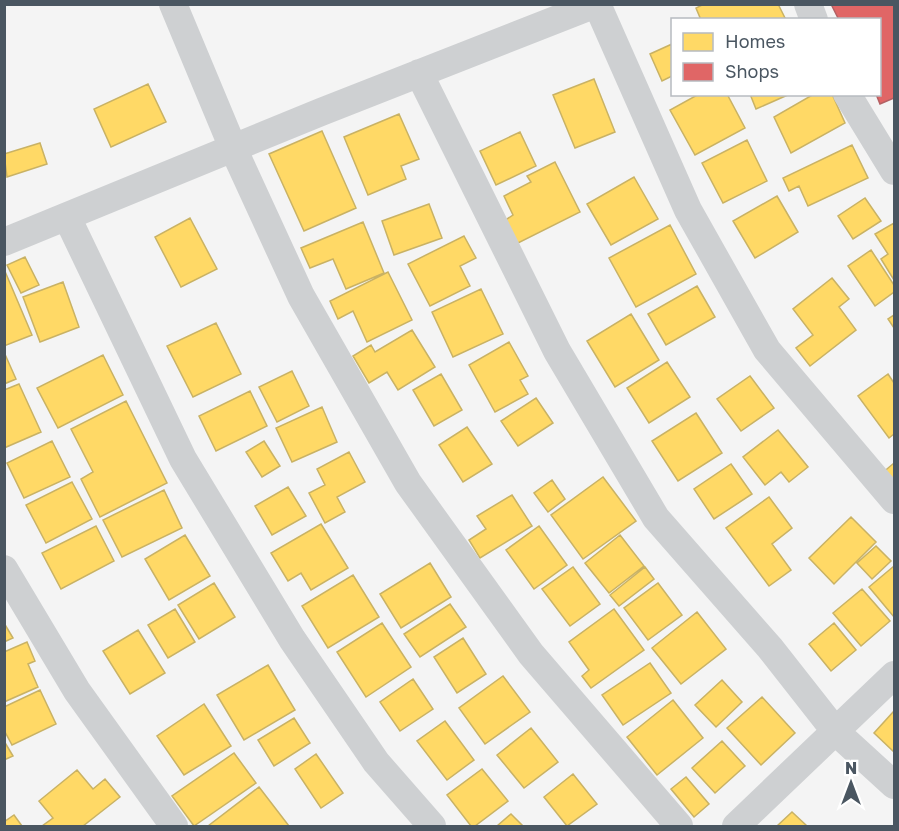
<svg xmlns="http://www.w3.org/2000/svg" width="899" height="831" font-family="'Golos Text',sans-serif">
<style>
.homes{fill:#ffd966;stroke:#c9b264;stroke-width:1.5}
.shops{fill:#e06666;stroke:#b36164;stroke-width:1.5}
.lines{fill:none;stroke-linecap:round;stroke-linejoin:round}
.minor{stroke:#ced0d2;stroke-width:28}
</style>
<rect width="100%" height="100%" fill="#f4f4f4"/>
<path class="homes" d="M 704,4 L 778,4 L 786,20 L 701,20 L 696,8 Z
M 672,44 L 672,76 L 662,81 L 650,54 Z
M 594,79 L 615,132 L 575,148 L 553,95 Z
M 148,84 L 166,122 L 111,147 L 94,109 Z
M 699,94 L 727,94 L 745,128 L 695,155 L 670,110 Z
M 750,94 L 790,94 L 756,109 Z
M 814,94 L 832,94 L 845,123 L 791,153 L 774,117 Z
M 399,114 L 419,159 L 401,166 L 406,179 L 368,195 L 344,137 Z
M 322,131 L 356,208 L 304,231 L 269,154 Z
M 520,132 L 536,166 L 496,185 L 480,151 Z
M 747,140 L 767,181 L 723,203 L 702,163 Z
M 40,143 L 47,164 L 7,177 L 4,154 Z
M 852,145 L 868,178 L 808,206 L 799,186 L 789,191 L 783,178 Z
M 555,162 L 580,212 L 516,244 L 504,221 L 513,215 L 504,196 L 531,182 L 527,176 Z
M 634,177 L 658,219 L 611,245 L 587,204 Z
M 777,196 L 798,232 L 755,258 L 733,221 Z
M 865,198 L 881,221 L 853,239 L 838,216 Z
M 429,204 L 442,238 L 394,255 L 382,221 Z
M 190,218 L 217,269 L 181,287 L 155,237 Z
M 363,222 L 384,273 L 346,289 L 333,259 L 310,268 L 301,248 Z
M 894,223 L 894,280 L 881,259 L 888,254 L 875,234 Z
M 670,225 L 696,274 L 636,307 L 609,258 Z
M 464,236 L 476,258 L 460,266 L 470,286 L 430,306 L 408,264 Z
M 871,250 L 894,285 L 894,292 L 875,306 L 848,266 Z
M 25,257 L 39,285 L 21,293 L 7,265 Z
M 4,269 L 32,335 L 4,346 Z
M 388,272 L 412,320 L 367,342 L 353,311 L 338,319 L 330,301 Z
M 832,278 L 849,299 L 839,307 L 856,330 L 810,366 L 796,348 L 813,335 L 793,309 Z
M 63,282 L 79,327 L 40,342 L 23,297 Z
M 697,286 L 715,317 L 666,345 L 648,314 Z
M 481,289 L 503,334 L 453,357 L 432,312 Z
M 631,314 L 659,360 L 615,387 L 587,341 Z
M 894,315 L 894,328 L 888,319 Z
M 216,323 L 241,374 L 193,397 L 167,346 Z
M 412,330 L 435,367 L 398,390 L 387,372 L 369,383 L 353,356 L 371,345 L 375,352 Z
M 509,342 L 528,376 L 520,380 L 528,394 L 495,412 L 469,365 Z
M 4,352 L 16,379 L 4,384 Z
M 103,355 L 123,395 L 58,428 L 37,388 Z
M 667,362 L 690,397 L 649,423 L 627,388 Z
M 292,371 L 309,406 L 277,422 L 259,387 Z
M 441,374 L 462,410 L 434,426 L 413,390 Z
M 888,374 L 894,383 L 894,434 L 889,438 L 858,396 Z
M 750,376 L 774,408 L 741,431 L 717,399 Z
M 19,384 L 41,432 L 4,448 L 4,390 Z
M 250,391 L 267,426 L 216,451 L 199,416 Z
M 536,398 L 553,423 L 518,446 L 501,421 Z
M 126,401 L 167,483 L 100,517 L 81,479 L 93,472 L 71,429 Z
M 322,407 L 337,442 L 292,462 L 276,428 Z
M 696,413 L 722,453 L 678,481 L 652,441 Z
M 467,427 L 492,464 L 463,482 L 439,445 Z
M 778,430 L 808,467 L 789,482 L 781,472 L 765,485 L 743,457 Z
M 52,441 L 70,477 L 24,498 L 7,463 Z
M 264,441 L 280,466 L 262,477 L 246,452 Z
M 349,452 L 365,482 L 337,497 L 345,512 L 325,523 L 309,493 L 325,485 L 317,469 Z
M 894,463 L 894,489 L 881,474 Z
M 731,464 L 752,494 L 714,519 L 694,489 Z
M 603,477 L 636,521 L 583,559 L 551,515 Z
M 552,480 L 565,499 L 548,512 L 534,493 Z
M 72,482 L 92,519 L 46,543 L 26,505 Z
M 288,487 L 306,516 L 272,535 L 255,506 Z
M 164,490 L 182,528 L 122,557 L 103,520 Z
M 512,495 L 532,526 L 480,558 L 469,540 L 486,529 L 477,516 Z
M 769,497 L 792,528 L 772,544 L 791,570 L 769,586 L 726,528 Z
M 851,517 L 876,542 L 834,584 L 809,558 Z
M 321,524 L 348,568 L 311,590 L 301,573 L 288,581 L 271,553 Z
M 96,526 L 114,561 L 61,589 L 42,553 Z
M 539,526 L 567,565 L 534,589 L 506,550 Z
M 185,535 L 210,576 L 169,600 L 145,559 Z
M 620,535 L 644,566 L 609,593 L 585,563 Z
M 876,546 L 891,561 L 872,579 L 857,563 Z
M 430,563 L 451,597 L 401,628 L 380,594 Z
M 894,566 L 894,617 L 869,587 Z
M 573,567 L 600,604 L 570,626 L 542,589 Z
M 645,567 L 654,579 L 619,606 L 610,595 Z
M 353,575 L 379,617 L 328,648 L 302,606 Z
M 214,583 L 235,617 L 199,639 L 178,605 Z
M 658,583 L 682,615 L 648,640 L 624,608 Z
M 862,589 L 890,621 L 861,646 L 833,613 Z
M 450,604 L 466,627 L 420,657 L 404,634 Z
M 175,609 L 195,642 L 168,658 L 148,625 Z
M 614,609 L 644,650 L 591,688 L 582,676 L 589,670 L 569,642 Z
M 697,612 L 726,649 L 681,684 L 652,648 Z
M 4,623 L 13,638 L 4,642 Z
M 382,623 L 411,667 L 366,697 L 337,652 Z
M 834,623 L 856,650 L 831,671 L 809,644 Z
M 138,630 L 165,673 L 130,694 L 103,651 Z
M 463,638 L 486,674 L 457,693 L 434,657 Z
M 27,642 L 35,661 L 28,664 L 38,687 L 4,702 L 4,652 Z
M 650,663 L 671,693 L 623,725 L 602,695 Z
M 268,665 L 295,710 L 244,740 L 217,695 Z
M 503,676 L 530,712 L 485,744 L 459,708 Z
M 413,679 L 433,709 L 400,731 L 380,702 Z
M 722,680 L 742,702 L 716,727 L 695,705 Z
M 40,690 L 56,724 L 12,745 L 4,730 L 4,707 Z
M 762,697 L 795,733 L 761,765 L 727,728 Z
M 673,700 L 703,738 L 657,775 L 627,737 Z
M 204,704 L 231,746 L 184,775 L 157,736 Z
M 894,711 L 894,752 L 874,733 Z
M 294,718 L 310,743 L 274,766 L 258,740 Z
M 445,721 L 474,760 L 447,780 L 417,741 Z
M 531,728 L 558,762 L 524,788 L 497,755 Z
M 4,741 L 13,756 L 4,760 Z
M 722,741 L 745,766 L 715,793 L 692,768 Z
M 234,753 L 256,783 L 194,826 L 172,796 Z
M 316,754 L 343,793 L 321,808 L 295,769 Z
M 482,769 L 508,801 L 475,826 L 471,826 L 447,795 Z
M 77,770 L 93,789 L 105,779 L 120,797 L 83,826 L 42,826 L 53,818 L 39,801 Z
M 573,774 L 597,804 L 567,826 L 544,797 Z
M 686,777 L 709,804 L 694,817 L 671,789 Z
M 259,787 L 289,826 L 208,826 Z
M 792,812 L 807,826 L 777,826 Z
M 511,814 L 523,826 L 497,826 Z
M 14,815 L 22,826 L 4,826 L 4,822 Z"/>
<path class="shops" d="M 831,4 L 894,4 L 894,98 L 880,104 L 876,94 L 880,94 L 880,20 L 839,20 Z"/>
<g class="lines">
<path class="minor" d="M 173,4 L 233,148 L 301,296 L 408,483 L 531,654 L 679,826
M 597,4 L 688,210 L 767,350 L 894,500
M 808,4 L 814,20
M 419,73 L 557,351 L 656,518 L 770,648 L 836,732 L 894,785
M 847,94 L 894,171
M 67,217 L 183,459 L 292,639 L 376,762 L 432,826
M 4,242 L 321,112 L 596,4
M 4,569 L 77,691 L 174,826
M 736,826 L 894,675"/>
</g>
<rect width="899" height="831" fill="none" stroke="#4a5661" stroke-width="12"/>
<rect x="671" y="18" width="210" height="78" fill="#ffffff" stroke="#b7bbc0" stroke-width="1.5"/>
<rect x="683" y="33" width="30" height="18" fill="#ffd966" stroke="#b7bbc0" stroke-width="1.5"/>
<text x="725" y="48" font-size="18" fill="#4a5661">Homes</text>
<rect x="683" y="63" width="30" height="18" fill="#e06666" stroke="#b7bbc0" stroke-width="1.5"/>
<text x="725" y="78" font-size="18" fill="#4a5661">Shops</text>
<g transform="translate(851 783)" stroke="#ffffff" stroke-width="4.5" paint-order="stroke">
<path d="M0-4.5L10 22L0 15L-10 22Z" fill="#4a5661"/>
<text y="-9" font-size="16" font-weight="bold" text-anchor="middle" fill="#4a5661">N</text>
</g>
</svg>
